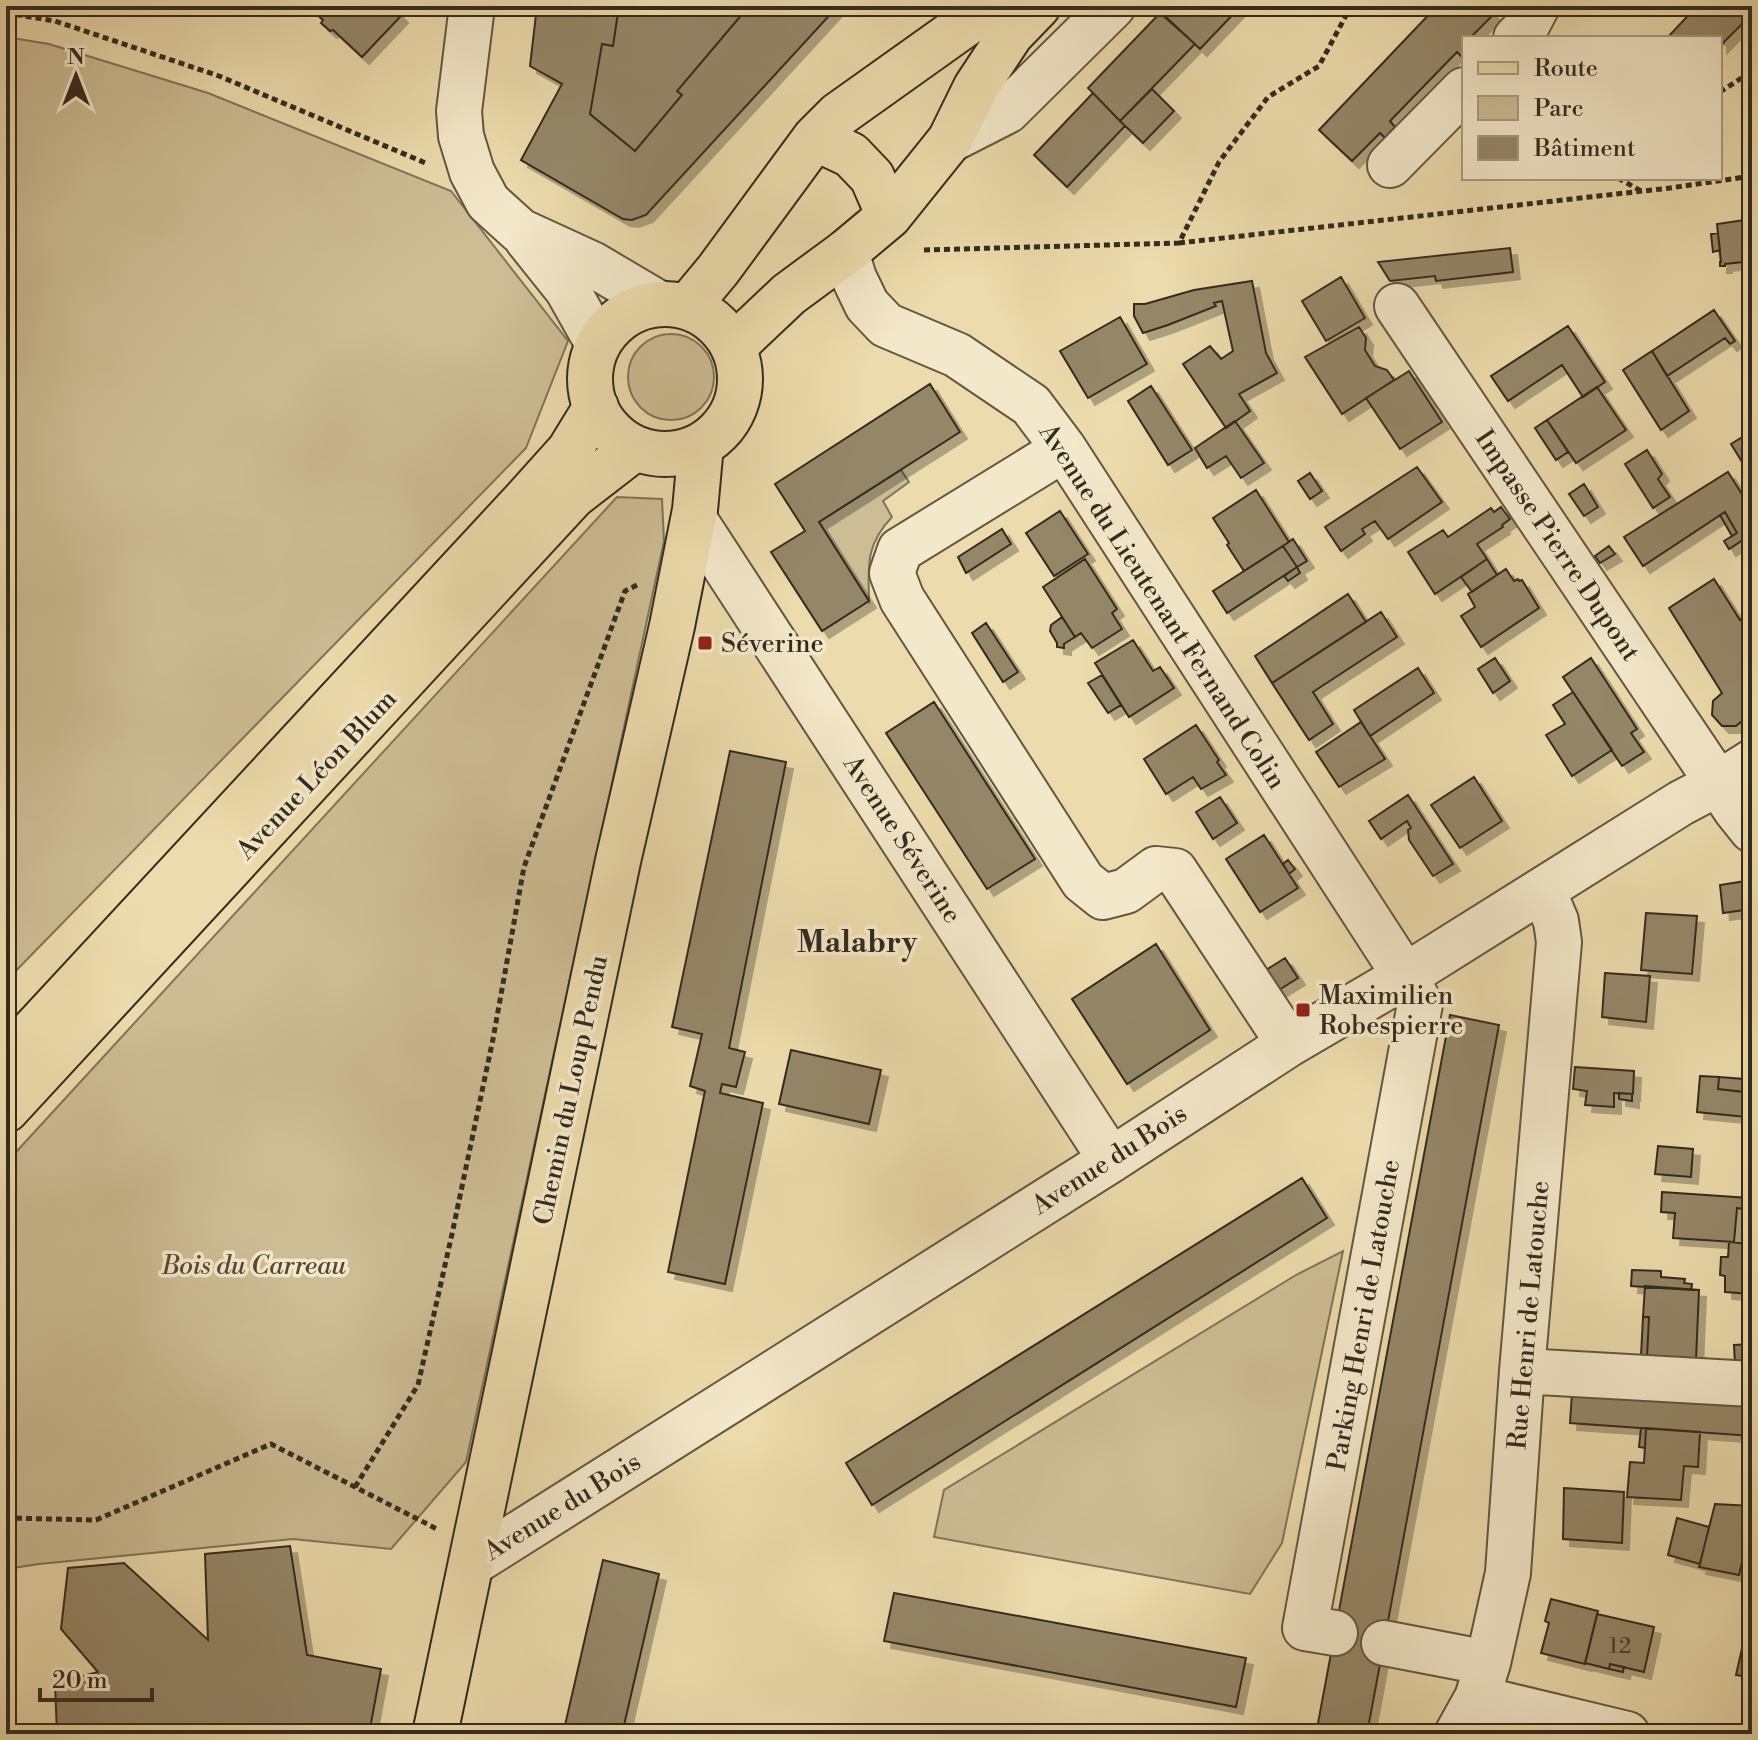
<svg xmlns="http://www.w3.org/2000/svg" width="1758" height="1740" font-family="'Libre Bodoni',serif">
<style>
.green{fill:#cdbd94;stroke:#80745a;stroke-width:2}
.building{fill:#948768;stroke:#342b1f;stroke-width:2;filter:url(#shadow)}
.lines{fill:none;stroke-linecap:round;stroke-linejoin:round}
.minor-casing{stroke:#625742;stroke-width:48}
.major-casing{stroke:#342b1f;stroke-width:48}
.path{stroke:#342b1f;stroke-width:5;stroke-dasharray:6 4;stroke-linecap:butt}
.minor{stroke:#f3e8c9;stroke-width:44}
.major{stroke:#ecdbac;stroke-width:44}
.poi-dot{fill:#8f2418;stroke:#f3e8c9;stroke-width:3}
.labels{text-anchor:middle;stroke-width:7;stroke-linejoin:round;paint-order:stroke}
.number-label{font-size:22px;fill:#4c4231}
.street-label{font-size:26px;fill:#342b1f;stroke:#f3e8c9}
.poi-label{font-size:26px;fill:#342b1f;stroke:#f3e8c9;text-anchor:start}
.park-label{font-size:26px;font-style:italic;fill:#534836;stroke:#f3e8c9}
.quarter-label{font-size:30px;font-weight:bold;fill:#342b1f;stroke:#f3e8c9}
</style>
<defs>
<filter id="shadow"><feDropShadow dx="7" dy="7" stdDeviation="0" flood-color="#0004"/></filter>
</defs>
<rect width="100%" height="100%" fill="#ecdbac"/>
<filter id="stains"><feTurbulence type="fractalNoise" baseFrequency=".0025" numOctaves="4"/><feColorMatrix values="0 0 0 0 .2 0 0 0 0 .09 0 0 0 0 .02 0 0 0 .5 -.17"/></filter>
<radialGradient id="worn" r=".72"><stop offset=".6" stop-color="#630" stop-opacity="0"/><stop offset="1" stop-color="#630" stop-opacity=".3"/></radialGradient>
<path class="green" d="M 6,37 L 49,44 L 208,93 L 451,191 L 568,341 L 526,448 L 6,981 Z
M628 377a43 43 0 1 1 86 0a43 43 0 1 1-86 0Z
M 901,470 L 909,482 L 883,501 L 892,517 C 866,544 868,565 869,601 L 819,522 Z
M 617,497 L 662,499 L 664,541 L 466,1462 L 391,1549 L 293,1539 L 39,1564 L 6,1569 L 6,1163 Z
M 1343,1251 L 1282,1543 L 1250,1594 L 934,1537 L 944,1490 L 1296,1275 Z"/>
<path class="building" d="M 308,6 L 392,6 L 401,16 L 362,57 L 333,30 L 330,31 L 321,23 L 323,20 Z
M 537,6 L 619,6 L 613,46 L 602,44 L 590,114 L 635,151 L 682,95 L 677,91 L 744,12 L 749,16 L 758,6 L 838,6 L 646,215 L 632,220 L 623,219 L 521,160 L 562,84 L 530,66 Z
M 537,6 L 838,6 L 646,215 L 632,220 L 623,219 L 521,160 L 562,84 L 530,66 Z
M 1174,6 L 1241,6 L 1200,49 L 1165,16 Z
M 1437,6 L 1485,6 L 1494,14 L 1470,38 L 1464,38 L 1464,55 L 1462,57 L 1457,52 L 1390,121 L 1395,127 L 1385,138 L 1380,133 L 1352,161 L 1319,130 Z
M 1697,6 L 1752,6 L 1752,14 L 1720,46 L 1720,38 L 1667,38 Z
M 1160,13 L 1195,44 L 1120,121 L 1088,88 Z
M 1152,89 L 1174,111 L 1143,143 L 1120,121 Z
M 1093,93 L 1125,126 L 1067,187 L 1034,155 Z
M 1752,219 L 1752,261 L 1725,264 L 1725,266 L 1720,266 L 1720,262 L 1721,262 L 1717,224 Z
M 1718,233 L 1720,250 L 1713,252 L 1711,234 Z
M 1510,248 L 1513,272 L 1436,281 L 1435,276 L 1390,281 L 1378,262 Z
M 1341,277 L 1365,318 L 1326,341 L 1302,301 Z
M 1252,281 L 1266,353 L 1277,373 L 1239,394 L 1250,411 L 1226,428 L 1183,364 L 1210,346 L 1221,359 L 1233,351 L 1222,301 L 1214,303 L 1216,306 L 1168,325 L 1143,333 L 1134,316 L 1134,304 L 1145,304 L 1194,290 Z
M 1714,310 L 1735,341 L 1730,344 L 1725,338 L 1667,376 L 1652,351 Z
M 1120,317 L 1147,364 L 1088,398 L 1060,351 Z
M 1568,326 L 1605,382 L 1583,397 L 1562,365 L 1508,401 L 1491,376 Z
M 1359,327 L 1366,338 L 1365,350 L 1375,366 L 1387,370 L 1394,380 L 1342,414 L 1305,357 Z
M 1652,351 L 1689,411 L 1661,430 L 1623,370 Z
M 1409,371 L 1442,422 L 1400,449 L 1366,398 Z
M 930,384 L 960,432 L 819,522 L 869,601 L 822,631 L 771,552 L 805,531 L 775,484 Z
M 1151,386 L 1192,450 L 1168,465 L 1128,401 Z
M 1597,387 L 1626,430 L 1576,463 L 1547,420 Z
M 1547,420 L 1568,452 L 1556,460 L 1535,428 Z
M 1235,421 L 1264,463 L 1241,478 L 1226,456 L 1207,468 L 1195,448 Z
M 1752,431 L 1752,478 L 1731,444 Z
M 1647,450 L 1662,474 L 1658,479 L 1670,497 L 1653,508 L 1625,464 Z
M 1417,467 L 1442,502 L 1388,539 L 1375,521 L 1362,529 L 1365,534 L 1341,551 L 1325,527 Z
M 1728,472 L 1752,510 L 1752,534 L 1729,549 L 1724,541 L 1737,533 L 1725,512 L 1643,566 L 1624,537 Z
M 1310,473 L 1322,491 L 1310,499 L 1298,481 Z
M 1584,484 L 1598,507 L 1584,516 L 1569,494 Z
M 1256,490 L 1289,542 L 1244,571 L 1227,545 L 1229,543 L 1213,518 Z
M 1501,507 L 1510,519 L 1502,525 L 1503,527 L 1477,544 L 1487,559 L 1435,594 L 1408,552 L 1443,530 L 1448,537 L 1491,508 L 1494,512 Z
M 1060,511 L 1088,554 L 1054,576 L 1026,533 Z
M 1725,512 L 1737,533 L 1732,536 L 1720,515 Z
M 1002,529 L 1011,544 L 966,573 L 958,557 Z
M 1293,539 L 1307,561 L 1297,567 L 1283,546 Z
M 1283,546 L 1297,567 L 1227,613 L 1213,591 Z
M 1609,546 L 1615,554 L 1600,563 L 1595,556 Z
M 1085,559 L 1117,609 L 1112,613 L 1122,629 L 1092,648 L 1081,633 L 1075,637 L 1043,587 Z
M 1487,559 L 1497,575 L 1472,592 L 1461,577 Z
M 1297,567 L 1300,573 L 1288,581 L 1284,576 Z
M 1506,569 L 1514,581 L 1518,579 L 1519,581 L 1522,580 L 1539,608 L 1481,647 L 1461,616 L 1475,607 L 1468,594 Z
M 1714,579 L 1740,620 L 1752,612 L 1752,708 L 1747,711 L 1747,717 L 1736,726 L 1722,726 L 1712,715 L 1713,701 L 1722,693 L 1669,608 Z
M 1348,594 L 1366,622 L 1272,683 L 1255,656 Z
M 1381,612 L 1397,637 L 1313,692 L 1333,724 L 1309,740 L 1272,683 Z
M 1062,617 L 1075,637 L 1064,644 L 1064,648 L 1057,647 L 1057,643 L 1050,631 L 1051,625 Z
M 986,623 L 1018,672 L 1003,682 L 972,633 Z
M 1133,640 L 1153,671 L 1160,667 L 1174,688 L 1129,717 L 1095,663 Z
M 1495,658 L 1510,681 L 1493,693 L 1478,669 Z
M 1591,658 L 1637,729 L 1631,733 L 1644,752 L 1622,766 L 1563,677 Z
M 1418,668 L 1434,693 L 1370,736 L 1354,710 Z
M 1102,675 L 1121,705 L 1108,713 L 1088,683 Z
M 1573,692 L 1612,750 L 1572,776 L 1546,735 L 1565,724 L 1553,705 Z
M 934,702 L 1035,859 L 987,889 L 886,733 Z
M 1361,722 L 1385,759 L 1339,787 L 1316,752 Z
M 1196,725 L 1219,760 L 1217,762 L 1226,775 L 1201,789 L 1193,777 L 1166,794 L 1144,759 Z
M 730,751 L 786,762 L 729,1048 L 745,1052 L 736,1087 L 722,1084 L 720,1093 L 763,1103 L 725,1284 L 668,1272 L 705,1091 L 690,1086 L 702,1034 L 672,1027 Z
M 1474,777 L 1502,821 L 1460,848 L 1431,805 Z
M 1408,795 L 1453,864 L 1433,876 L 1409,840 L 1408,830 L 1411,828 L 1407,821 L 1381,839 L 1369,821 Z
M 1220,797 L 1237,823 L 1213,839 L 1196,812 Z
M 1264,835 L 1298,888 L 1260,912 L 1226,859 Z
M 1288,860 L 1295,869 L 1289,874 L 1283,864 Z
M 1752,880 L 1752,909 L 1723,913 L 1720,885 Z
M 1646,913 L 1697,916 L 1692,974 L 1641,970 Z
M 1156,944 L 1210,1030 L 1127,1084 L 1072,999 Z
M 1285,958 L 1298,978 L 1279,990 L 1266,970 Z
M 1605,973 L 1650,976 L 1646,1022 L 1602,1017 Z
M 1450,1015 L 1499,1025 L 1367,1734 L 1316,1734 Z
M 791,1050 L 881,1070 L 869,1124 L 779,1104 Z
M 1575,1067 L 1634,1071 L 1633,1094 L 1614,1093 L 1614,1107 L 1585,1105 L 1587,1091 L 1573,1089 Z
M 1700,1076 L 1719,1077 L 1718,1089 L 1744,1092 L 1746,1117 L 1697,1112 Z
M 1719,1077 L 1744,1079 L 1744,1092 L 1718,1089 Z
M 1619,1093 L 1632,1094 L 1632,1101 L 1619,1099 Z
M 1746,1120 L 1752,1120 L 1752,1145 L 1747,1146 Z
M 1658,1146 L 1693,1149 L 1691,1177 L 1655,1174 Z
M 1302,1178 L 1327,1218 L 872,1505 L 846,1463 Z
M 1662,1192 L 1749,1198 L 1749,1210 L 1737,1208 L 1734,1242 L 1673,1238 L 1675,1213 L 1661,1212 Z
M 1729,1242 L 1750,1244 L 1752,1294 L 1725,1292 L 1725,1276 L 1720,1275 L 1721,1257 L 1728,1257 Z
M 1632,1270 L 1661,1271 L 1661,1277 L 1685,1279 L 1684,1283 L 1692,1284 L 1691,1290 L 1631,1286 Z
M 1645,1286 L 1699,1290 L 1696,1360 L 1647,1357 L 1649,1317 L 1643,1317 Z
M 1643,1317 L 1649,1317 L 1647,1357 L 1641,1356 Z
M 1752,1344 L 1752,1364 L 1735,1363 L 1734,1345 Z
M 1572,1393 L 1752,1405 L 1752,1436 L 1570,1423 Z
M 1641,1428 L 1646,1428 L 1645,1448 L 1639,1447 Z
M 1646,1428 L 1700,1432 L 1698,1467 L 1684,1466 L 1681,1500 L 1627,1497 L 1630,1462 L 1644,1463 Z
M 1564,1488 L 1624,1492 L 1622,1543 L 1563,1539 Z
M 1715,1504 L 1752,1506 L 1752,1543 L 1747,1542 L 1739,1575 L 1699,1567 Z
M 1677,1518 L 1709,1527 L 1700,1564 L 1668,1555 Z
M 290,1546 L 307,1655 L 381,1669 L 369,1734 L 57,1734 L 55,1683 L 98,1672 L 61,1629 L 68,1568 L 124,1563 L 208,1640 L 205,1554 Z
M 603,1560 L 659,1574 L 622,1734 L 563,1734 Z
M 894,1593 L 1246,1658 L 1236,1707 L 884,1641 Z
M 1551,1599 L 1598,1611 L 1585,1664 L 1541,1653 L 1549,1623 L 1545,1621 Z
M 1597,1614 L 1654,1627 L 1644,1672 L 1610,1664 L 1609,1669 L 1585,1663 Z
M 1748,1622 L 1752,1623 L 1752,1635 L 1742,1676 L 1736,1675 Z
M 1752,1635 L 1752,1671 L 1744,1669 Z
M 1610,1664 L 1624,1667 L 1623,1672 L 1609,1669 Z
M 1744,1669 L 1752,1671 L 1752,1679 L 1742,1676 Z"/>
<g class="lines">
<defs>
<path id="minor" d="M 472,6 L 459,111 L 461,136 L 472,172 L 488,202 L 520,231 L 592,264 L 658,303
M 1516,38 L 1525,29 L 1537,6
M 950,140 L 1007,111 L 1113,6
M 1390,165 L 1464,90
M 527,239 L 567,289 L 598,344
M 846,252 L 854,278 L 867,305 L 886,325 L 957,355 L 1031,405 L 1064,449 L 1405,976 L 1420,1004 L 1305,1628 L 1335,1633
M 1397,306 L 1736,810 L 1752,830
M 1064,449 L 900,550 L 892,573 L 902,599 L 1083,881 L 1103,897 L 1126,891 L 1156,869 L 1175,871 L 1289,1044
M 694,519 L 1111,1160
M 1522,1371 L 1752,1384
M 471,1564 L 1111,1160 L 1289,1044 L 1405,976 L 1681,803 L 1719,783 L 1752,762
M 1384,1643 L 1488,1663
M 1477,1698 L 1627,1734
M 1457,1734 L 1477,1698 L 1488,1663 L 1508,1573 L 1522,1371 L 1559,942 L 1556,921 L 1543,890"/>
<path id="major" d="M 815,138 L 851,155 L 872,177 L 889,216
M590 379a75 75 0 1 1 150 0a75 75 0 1 1-150 0Z
M 688,306 L 718,270 L 815,138 L 838,115 L 977,16 L 986,6
M 734,346 L 789,294 L 846,252 L 889,216 L 950,140 L 976,87 L 1011,34 L 1038,6
M 6,1060 L 525,500 L 569,451 L 596,407
M 6,1110 L 573,496 L 635,448
M 435,1734 L 618,861 L 672,626 L 695,510 L 701,445"/>
</defs>
<use href="#minor" class="minor-casing"/>
<use href="#major" class="major-casing"/>
<path class="path" d="M 6,13 L 55,21 L 219,76 L 428,164
M 1720,92 L 1740,79 L 1752,65
M 1618,178 L 1641,191
M 1179,243 L 1670,188 L 1752,176
M 924,250 L 1179,243 L 1219,162 L 1268,97 L 1319,66 L 1351,6
M 355,1487 L 418,1385 L 452,1234 L 493,1039 L 524,867 L 625,591 L 639,584
M 6,1518 L 96,1520 L 271,1444 L 437,1529"/>
<use href="#minor" class="minor"/>
<use href="#major" class="major"/>
</g>
<g class="poi-dot">
<rect x="697" y="635" width="16" height="16" rx="4"/>
<rect x="1295" y="1002" width="16" height="16" rx="4"/>
</g>
<g class="labels">
<g class="number-label">
<text x="1620" y="1653">12</text>
</g>
<g class="street-label">
<text transform="translate(1558 545) rotate(56)" y="9">Impasse Pierre Dupont</text>
<text transform="translate(1163 606) rotate(57)" y="9">Avenue du Lieutenant Fernand Colin</text>
<text transform="translate(316 774) rotate(-47)" y="9">Avenue Léon Blum</text>
<text transform="translate(903 839) rotate(57)" y="9">Avenue Séverine</text>
<text transform="translate(570 1090) rotate(-78)" y="9">Chemin du Loup Pendu</text>
<text transform="translate(1109 1159) rotate(-33)" y="9">Avenue du Bois</text>
<text transform="translate(1363 1315) rotate(-80)" y="9">Parking Henri de Latouche</text>
<text transform="translate(1528 1315) rotate(-85)" y="9">Rue Henri de Latouche</text>
<text transform="translate(562 1506) rotate(-32)" y="9">Avenue du Bois</text>
</g>
<g class="poi-label">
<text x="721" y="652">Séverine</text>
<text x="1319" y="1004">Maximilien<tspan x="1319" dy="30">Robespierre</tspan></text>
</g>
<g class="park-label">
<text x="254" y="1274">Bois du Carreau</text>
</g>
<g class="quarter-label">
<text x="857" y="952">Malabry</text>
</g>
</g>
<rect width="1758" height="1740" fill="none" stroke="#ecdbac" stroke-width="32"/>
<rect x="8" y="8" width="1742" height="1724" fill="none" stroke="#342b1f" stroke-width="4"/>
<rect x="16" y="16" width="1726" height="1708" fill="none" stroke="#342b1f" stroke-width="2"/>
<rect x="1462" y="36" width="260" height="144" fill="#f3e8c9" stroke="#a79c85" stroke-width="2"/>
<rect x="1478" y="62" width="40" height="12" fill="#ecdbac" stroke="#a79c85" stroke-width="2"/>
<text x="1534" y="76" font-size="24" fill="#342b1f">Route</text>
<rect x="1478" y="96" width="40" height="24" fill="#cdbd94" stroke="#a79c85" stroke-width="2"/>
<text x="1534" y="116" font-size="24" fill="#342b1f">Parc</text>
<rect x="1478" y="136" width="40" height="24" fill="#948768" stroke="#a79c85" stroke-width="2"/>
<text x="1534" y="156" font-size="24" fill="#342b1f">Bâtiment</text>
<g transform="translate(76 76)" stroke="#f3e8c9" stroke-width="6" paint-order="stroke">
<path d="M0-6L14 30L0 20L-14 30Z" fill="#342b1f"/>
<text y="-12" font-size="22" font-weight="bold" text-anchor="middle" fill="#342b1f">N</text>
</g>
<path d="M40 1688v12h112v-12" fill="none" stroke="#342b1f" stroke-width="4"/>
<text x="52" y="1688" font-size="24" fill="#342b1f" stroke="#f3e8c9" stroke-width="6" paint-order="stroke">20 m</text>
<rect width="100%" height="100%" filter="url(#stains)"/>
<rect width="100%" height="100%" fill="url(#worn)"/>
</svg>
